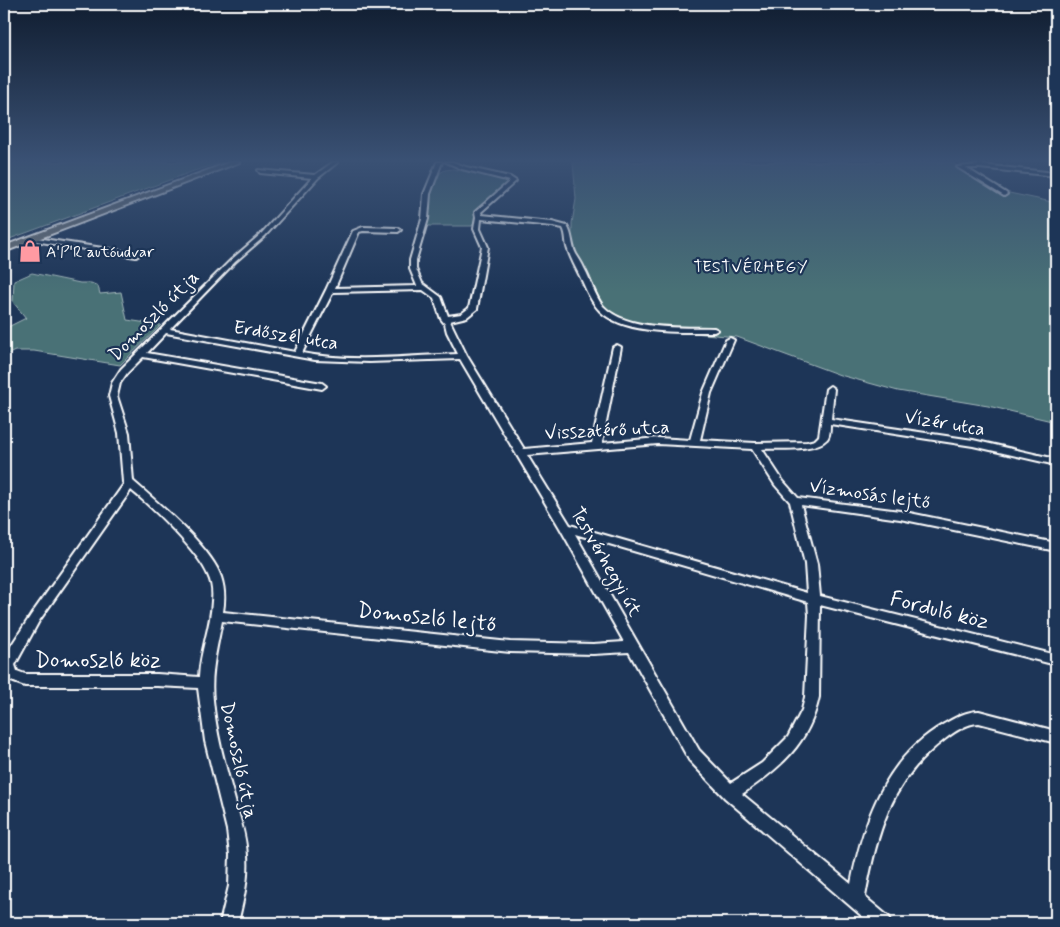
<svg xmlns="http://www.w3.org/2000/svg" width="1060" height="927" font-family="Mynerve,sans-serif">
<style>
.green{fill:#487176;stroke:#a4b8ba}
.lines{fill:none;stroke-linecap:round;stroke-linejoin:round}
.minor-casing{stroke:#fff;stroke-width:4}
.major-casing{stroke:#fff;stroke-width:4}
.minor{fill:#1d3557;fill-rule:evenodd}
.major{fill:#6a7074;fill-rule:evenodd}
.labels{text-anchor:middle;stroke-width:4.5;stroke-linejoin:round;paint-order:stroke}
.far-poi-label{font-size:16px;fill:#fff;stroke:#1d3557;text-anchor:start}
.far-neighbourhood-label{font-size:16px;letter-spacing:1px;fill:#fff;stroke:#1d3557}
.street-label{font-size:19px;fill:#fff;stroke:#1d3557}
.near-street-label{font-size:22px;fill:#fff;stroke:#1d3557}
</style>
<rect width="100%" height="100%" fill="#1d3557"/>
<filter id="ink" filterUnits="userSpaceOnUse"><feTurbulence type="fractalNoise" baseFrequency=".02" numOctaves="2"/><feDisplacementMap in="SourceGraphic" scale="10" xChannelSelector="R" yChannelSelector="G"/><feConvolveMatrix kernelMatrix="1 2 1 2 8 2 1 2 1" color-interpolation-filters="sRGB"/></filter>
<g filter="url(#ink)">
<path class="green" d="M 4,162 L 223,162 L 194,171 L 4,241 Z
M 573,162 L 951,162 L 995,190 L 1052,202 L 1056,207 L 1056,236 L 1052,236 L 1056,240 L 1056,422 L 988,406 L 898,391 L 840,375 L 737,337 L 661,330 L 625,319 L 605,309 L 572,246 L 572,223 L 576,199 Z
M 453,169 L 511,181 L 484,206 L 472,226 L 427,226 L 427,204 L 440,173 L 445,170 Z
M 32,273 L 80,283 L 91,283 L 98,286 L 100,294 L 121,292 L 127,320 L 161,325 L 120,365 L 34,351 L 15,351 L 4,356 L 4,329 L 26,318 L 13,302 L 14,281 Z"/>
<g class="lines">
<defs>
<path id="minor" d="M 333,162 L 338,162 L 318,178 L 265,236 L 235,262 L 170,329 L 295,352 L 326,290 L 353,231 L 363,227 L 398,228 L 401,230 L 398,232 L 363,231 L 359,232 L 335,288 L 417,286 L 410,269 L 410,260 L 422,219 L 424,194 L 437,162 L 442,162 L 430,194 L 428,219 L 416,260 L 416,269 L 422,283 L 441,297 L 448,316 L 461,314 L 469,308 L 482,247 L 474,229 L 476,217 L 475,212 L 510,181 L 462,169 L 446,162 L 453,162 L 466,167 L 510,177 L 516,181 L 481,212 L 482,215 L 552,222 L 567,226 C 573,235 571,245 576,254 C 579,259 582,263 584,268 C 591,280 594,295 603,306 C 626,331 682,327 714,328 L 718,330 L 714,332 C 681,332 625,335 600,311 C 593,304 588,294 584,285 C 579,273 572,262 568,250 C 565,243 567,235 563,228 L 552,226 L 481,219 L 480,229 L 488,247 L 477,309 L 467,317 L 450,321 L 467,356 L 524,449 L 592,443 L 613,347 L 617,345 L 621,347 L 602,443 L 658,438 L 690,440 L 703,393 L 726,340 L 730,338 L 734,340 L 711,393 L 700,440 L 755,443 L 807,442 L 815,440 L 819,436 L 826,389 L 830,386 L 834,389 L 831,419 L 973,440 L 1056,459 L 1056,465 L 973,446 L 830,424 C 830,429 830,436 827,439 C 815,452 778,448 762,449 L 783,481 L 798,498 L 900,511 L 1056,543 L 1056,551 L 900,519 L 801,505 L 817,564 L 820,596 L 1056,655 L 1056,665 L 820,605 L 819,697 C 809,744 780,768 742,794 L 851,884 C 863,822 885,758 944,724 C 955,718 966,711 979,711 L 1056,731 L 1056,743 L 979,723 C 967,723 954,732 945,739 C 890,780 877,833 865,897 L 889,917 L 892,923 L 870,923 L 725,798 L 689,760 L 629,652 L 593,654 L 510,652 L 222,621 C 217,648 210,673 213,700 C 216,733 225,765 234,797 C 239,816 246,835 247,856 C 249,879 243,901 238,923 L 220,923 L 229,886 L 230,855 L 227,830 L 205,741 L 198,688 L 157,686 L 25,686 L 6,679 L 4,673 L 4,660 L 7,652 L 31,615 L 124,484 L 123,482 L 119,433 L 109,396 L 112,383 L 121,369 L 231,260 L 261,234 L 312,178 L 260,173 L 258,170 L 315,175 ZM 423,290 L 434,298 L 441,319 L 445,324 L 447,332 L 458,354 C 407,356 353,363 302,353 L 333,292 ZM 166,333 L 315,360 L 369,362 L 460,359 L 560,528 L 624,642 L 593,644 L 510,642 L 223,612 C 225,600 225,589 221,577 C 211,547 158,503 133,481 L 129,433 L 117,396 L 120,383 L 127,373 L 143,357 L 322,389 L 326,386 L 322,383 L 147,353 ZM 658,444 L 752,449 L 775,485 L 790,502 L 805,564 L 807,593 L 570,525 L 527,455 ZM 131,490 C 152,507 198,551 208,575 C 212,583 213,593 212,601 C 211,627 200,651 199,677 L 157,674 L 25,674 L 17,671 L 15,665 L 39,621 ZM 575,534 L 808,602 L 809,615 L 805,697 L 802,710 L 788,737 L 762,763 L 731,783 L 699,750 Z
M 979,162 L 984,162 L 983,165 L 1056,173 L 1056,176 L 980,168 L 966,168 L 1006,193 L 1007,194 L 1004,196 L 957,167 L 978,165 Z
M 30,237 L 136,253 L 139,255 L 136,257 L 28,240 L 27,239 Z"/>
<path id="major" d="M 230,162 L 240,162 L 4,252 L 4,246 Z"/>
</defs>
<use href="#minor" class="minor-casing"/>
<use href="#major" class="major-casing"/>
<use href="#minor" class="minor"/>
<use href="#major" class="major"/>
</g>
</g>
<linearGradient id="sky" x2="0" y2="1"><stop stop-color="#101d30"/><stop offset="0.55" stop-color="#3a5174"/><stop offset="1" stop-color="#3a5174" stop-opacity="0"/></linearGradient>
<rect width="1060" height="292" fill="url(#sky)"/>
<defs>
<symbol id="shop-bare" viewBox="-9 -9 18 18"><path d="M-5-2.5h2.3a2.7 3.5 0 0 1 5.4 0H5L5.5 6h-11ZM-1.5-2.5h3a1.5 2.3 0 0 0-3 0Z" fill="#ff9aa2" stroke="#1d3557" stroke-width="2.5" paint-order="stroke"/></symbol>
</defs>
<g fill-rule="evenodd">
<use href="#shop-bare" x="14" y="235" width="32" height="32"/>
</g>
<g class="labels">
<g class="far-poi-label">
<text x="46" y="257">A'P'R autóudvar</text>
</g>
<g class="far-neighbourhood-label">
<text x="751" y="272">TESTVÉRHEGY</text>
</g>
<g class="street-label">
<text transform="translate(153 315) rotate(-45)" y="7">Domoszló útja</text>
<text transform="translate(286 334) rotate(9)" y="7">Erdőszél utca</text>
<text transform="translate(945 422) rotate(9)" y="7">Vízér utca</text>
<text transform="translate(607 429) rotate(-3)" y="7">Visszatérő utca</text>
<text transform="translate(870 493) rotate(8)" y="7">Vízmosás lejtő</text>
<text transform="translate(607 561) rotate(60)" y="7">Testvérhegyi út</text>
<text transform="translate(240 760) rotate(78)" y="7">Domoszló útja</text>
</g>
<g class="near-street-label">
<text transform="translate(940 609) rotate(14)" y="8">Forduló köz</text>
<text transform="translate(427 616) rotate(6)" y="8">Domoszló lejtő</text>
<text x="98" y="667">Domoszló köz</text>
</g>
</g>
<rect width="1060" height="927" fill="none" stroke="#1d3557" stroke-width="20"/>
<rect x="10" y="10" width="1040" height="907" fill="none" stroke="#fff" stroke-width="2" filter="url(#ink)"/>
</svg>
